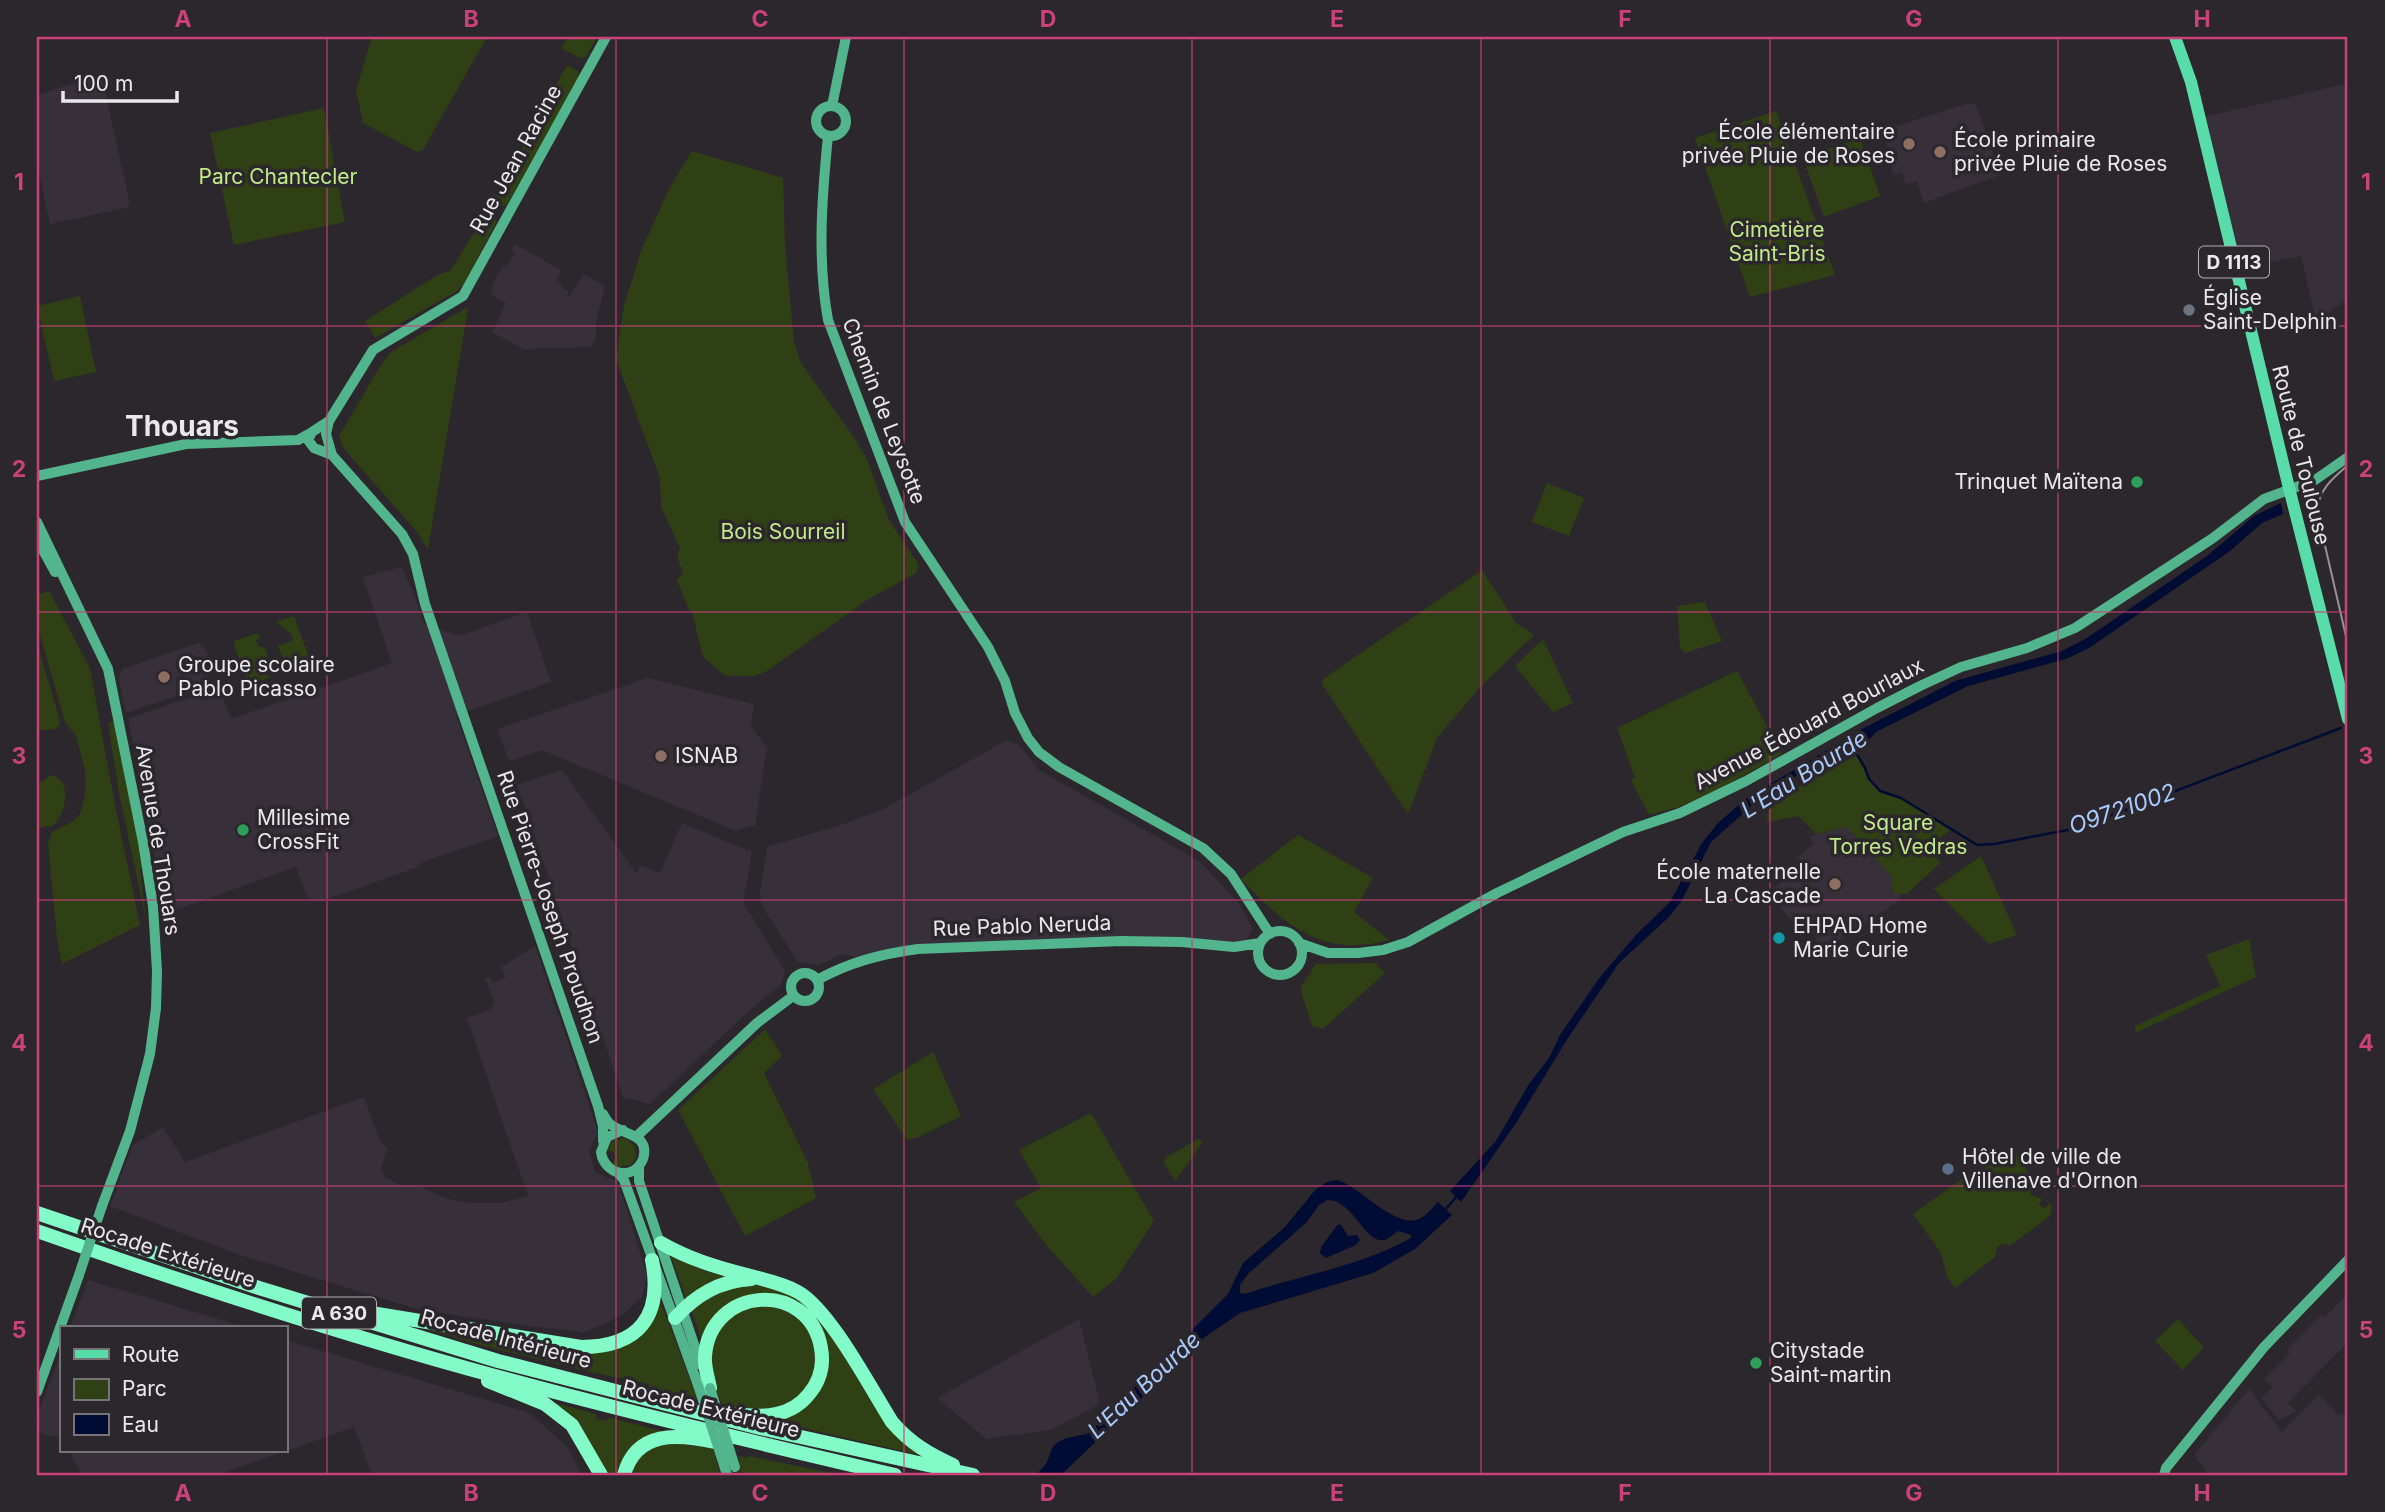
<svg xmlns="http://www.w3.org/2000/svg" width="2385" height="1512" font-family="Inter,sans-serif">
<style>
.built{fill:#37303a}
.green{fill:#2f4014}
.water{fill:#000c33;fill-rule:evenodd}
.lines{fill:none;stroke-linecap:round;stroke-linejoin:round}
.stream{stroke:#000c33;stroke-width:2.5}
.secondary{stroke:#53b58e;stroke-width:10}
.primary{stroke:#58ddaa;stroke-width:12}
.highway{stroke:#83fbc9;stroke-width:14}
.tram{stroke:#949195;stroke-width:2}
.secondary-bridge{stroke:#53b58e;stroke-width:10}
.grid{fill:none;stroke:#ca4278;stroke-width:2;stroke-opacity:0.55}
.education-dot{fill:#8d6e63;stroke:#2b272c;stroke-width:2.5}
.worship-dot{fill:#6b7280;stroke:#2b272c;stroke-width:2.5}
.leisure-dot{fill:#2e9e5b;stroke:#2b272c;stroke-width:2.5}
.culture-dot{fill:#0f9aa8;stroke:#2b272c;stroke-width:2.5}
.service-dot{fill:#5c6f8a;stroke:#2b272c;stroke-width:2.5}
.labels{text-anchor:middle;stroke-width:7;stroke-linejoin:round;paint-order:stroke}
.shield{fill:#2b272c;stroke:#b1aeb2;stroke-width:2}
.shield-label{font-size:19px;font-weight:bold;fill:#eae8eb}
.poi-label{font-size:21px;fill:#eae8eb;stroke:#2b272c;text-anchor:start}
.street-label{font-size:21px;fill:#eae8eb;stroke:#2b272c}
.park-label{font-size:21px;fill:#c1ea88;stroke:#2b272c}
.water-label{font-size:23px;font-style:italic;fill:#a8cbfc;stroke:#2b272c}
.district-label{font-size:28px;font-weight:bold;fill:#eae8eb;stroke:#2b272c}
.neatline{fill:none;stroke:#ca4278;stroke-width:2.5}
.grid-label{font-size:23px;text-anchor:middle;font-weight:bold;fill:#ca4278}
</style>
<rect width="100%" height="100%" fill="#2b272c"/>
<path class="built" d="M 99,75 L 102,78 L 130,204 L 126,208 L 50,224 L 37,163 L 37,95 Z
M 2348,83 L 2348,299 L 2325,315 L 2315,317 L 2301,256 L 2236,269 L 2200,118 Z
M 1969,103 L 1976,105 L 2000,175 L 1924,203 L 1917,181 L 1908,184 L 1904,181 L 1902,173 L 1893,175 L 1884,130 Z
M 515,244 L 561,270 L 556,281 L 562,285 L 561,288 L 568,291 L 567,295 L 570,296 L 583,274 L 605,286 L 596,323 L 596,338 L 591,347 L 523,349 L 492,332 L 506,303 L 490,294 L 493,287 L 491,286 L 503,265 L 506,266 L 515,254 L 511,251 Z
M 401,567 L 413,591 L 424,624 L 458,636 L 527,612 L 551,682 L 456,715 L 498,836 L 421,863 L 418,867 L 319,902 L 307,897 L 296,867 L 162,915 L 152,840 L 128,719 L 219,687 L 231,719 L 392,663 L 363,577 Z
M 199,643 L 207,652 L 215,673 L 208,676 L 211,684 L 126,713 L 119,679 L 122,669 Z
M 648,678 L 754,704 L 751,726 L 767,748 L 755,825 L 736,831 L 542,750 L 509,761 L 497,729 Z
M 1007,740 L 1018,744 L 1039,770 L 1199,861 L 1238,902 L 1253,929 L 1246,940 L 1234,947 L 1207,944 L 918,949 L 864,959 L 842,954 L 819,965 L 798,962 L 762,906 L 760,893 L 767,847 L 844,824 L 885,808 Z
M 562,770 L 637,874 L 641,865 L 660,873 L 682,823 L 752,852 L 743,902 L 785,971 L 781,985 L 751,1009 L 650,1104 L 623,1097 L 517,785 Z
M 1847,827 L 1891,876 L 1893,894 L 1901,894 L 1900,900 L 1825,950 L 1800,919 L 1790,919 L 1770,893 L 1800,862 L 1797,859 L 1813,844 L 1810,836 Z
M 535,946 L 598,1132 L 589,1152 L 596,1173 L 618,1182 L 647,1275 L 642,1297 L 626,1312 L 605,1324 L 584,1332 L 521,1325 L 417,1309 L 240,1255 L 110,1206 L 132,1146 L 163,1127 L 185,1162 L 364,1097 L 379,1139 L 387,1148 L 381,1167 L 385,1177 L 401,1185 L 418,1185 L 444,1198 L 468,1203 L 502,1203 L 528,1196 L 467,1018 L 491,1009 L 494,1002 L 485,979 L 489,977 L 494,983 L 506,977 L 501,967 Z
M 88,1280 L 248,1328 L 70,1328 Z
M 2348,1293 L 2348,1342 L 2288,1403 L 2296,1411 L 2279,1421 L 2261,1397 L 2273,1387 L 2264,1379 L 2290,1353 L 2287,1350 L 2320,1316 L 2324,1318 Z
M 1079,1319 L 1100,1404 L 1051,1430 L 986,1439 L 937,1398 Z
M 285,1340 L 530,1413 L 569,1449 L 581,1475 L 372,1475 L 354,1427 L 218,1475 L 82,1475 L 69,1451 L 285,1451 Z
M 61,1352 L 61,1437 L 42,1434 L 37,1427 L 37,1417 Z
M 2249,1389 L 2282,1432 L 2319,1395 L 2338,1414 L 2348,1415 L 2348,1475 L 2209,1475 L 2194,1455 Z"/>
<path class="green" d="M 372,37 L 487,37 L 423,150 L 417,152 L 363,123 L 356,90 Z
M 568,37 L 597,37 L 586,57 L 580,58 L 561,48 Z
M 567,65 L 578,71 L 579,77 L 507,205 L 499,207 L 491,203 Z
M 324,108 L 345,222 L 234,245 L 210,133 Z
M 1776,111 L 1835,275 L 1750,297 L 1695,138 Z
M 1860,138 L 1880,196 L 1824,217 L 1804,161 L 1807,156 Z
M 692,151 L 783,178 L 785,245 L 794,342 L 801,363 L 858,443 L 867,460 L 889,520 L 919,565 L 916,573 L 867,600 L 767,671 L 754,676 L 726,676 L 703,657 L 692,612 L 688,608 L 677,580 L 683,573 L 677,556 L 680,548 L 661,507 L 660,478 L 616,359 L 624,306 L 641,251 L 669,189 Z
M 486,210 L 493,214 L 497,221 L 466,281 L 457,291 L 375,338 L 365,321 L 436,276 L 451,270 L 477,228 L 473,225 L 480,212 Z
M 80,296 L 96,372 L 54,381 L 37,306 Z
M 468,307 L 428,550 L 418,533 L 344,449 L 339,436 L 379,368 L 391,352 Z
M 1547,483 L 1584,498 L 1569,536 L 1532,522 Z
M 1482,570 L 1516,623 L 1534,635 L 1480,687 L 1437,738 L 1408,814 L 1322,684 L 1323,679 Z
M 49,591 L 90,668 L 114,800 L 140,925 L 62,964 L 57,938 L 48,844 L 52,832 L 72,822 L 80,814 L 85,795 L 85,770 L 76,736 L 65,722 L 37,625 L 37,595 Z
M 1705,602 L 1722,641 L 1685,653 L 1680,648 L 1677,606 Z
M 294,616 L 312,666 L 289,674 L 278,646 L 293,640 L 291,634 L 276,622 Z
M 258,633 L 260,638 L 256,640 L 259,646 L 265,648 L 271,665 L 267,670 L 269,678 L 248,685 L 233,641 Z
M 1543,639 L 1573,703 L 1553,712 L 1515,666 Z
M 37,643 L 60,721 L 59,726 L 55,729 L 37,731 Z
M 1737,671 L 1782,754 L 1712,793 L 1678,807 L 1649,815 L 1631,780 L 1635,778 L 1617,728 Z
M 116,721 L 144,868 L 140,869 L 146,920 L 119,793 L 108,723 Z
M 1857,755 L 1865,768 L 1869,779 L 1880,791 L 1901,798 L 1950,830 L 1930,847 L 1940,863 L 1907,894 L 1893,894 L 1891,876 L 1847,827 L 1816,834 L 1798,816 L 1767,822 L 1769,803 Z
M 50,775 C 74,778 66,817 51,827 L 46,826 L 37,829 L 37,782 L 44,781 Z
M 1298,835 L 1373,878 L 1354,912 L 1389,940 C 1322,959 1284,924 1241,879 Z
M 1981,856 L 2017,935 L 1989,944 L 1934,889 Z
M 2249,939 L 2256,977 L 2135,1033 L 2135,1026 L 2220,986 L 2206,955 Z
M 1375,963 L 1385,973 L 1323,1029 L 1312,1026 L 1300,988 L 1316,964 Z
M 765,1029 L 782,1056 L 764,1073 L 808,1163 L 816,1198 L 745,1236 L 678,1110 Z
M 933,1052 L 961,1116 L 916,1138 L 907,1140 L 873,1089 Z
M 1091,1113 L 1154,1221 L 1116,1279 L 1093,1297 L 1047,1246 L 1014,1202 L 1041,1188 L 1019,1150 Z
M 625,1138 L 635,1146 L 636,1158 L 631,1165 L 619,1167 L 612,1164 L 615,1158 L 614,1152 L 608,1151 L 610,1144 L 616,1139 Z
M 1198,1139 L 1203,1142 L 1175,1181 L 1164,1163 L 1165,1158 Z
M 2012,1149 L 2028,1171 L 2031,1195 L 2042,1199 L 2039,1205 L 2045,1208 L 2050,1202 L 2052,1208 L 2050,1216 L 2011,1245 L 2001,1244 L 1997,1247 L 1995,1257 L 1955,1288 L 1947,1277 L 1941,1253 L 1913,1214 L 1969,1174 L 1982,1170 Z
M 670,1253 L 703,1270 L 727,1277 L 686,1298 Z
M 746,1283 L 782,1289 L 810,1307 L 920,1455 L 773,1421 L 823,1374 L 807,1314 L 747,1298 L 703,1344 L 690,1306 L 707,1295 Z
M 657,1301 L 660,1301 L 698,1400 L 649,1387 L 649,1384 L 585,1371 L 585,1366 L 583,1366 L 581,1370 L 480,1345 L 415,1326 L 618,1346 Z
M 767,1305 C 775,1307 786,1309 793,1314 C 827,1337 820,1393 782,1408 C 763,1416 742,1410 723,1406 L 712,1382 L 710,1345 L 726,1318 L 740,1309 Z
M 2178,1319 L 2204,1347 L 2183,1370 L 2155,1341 Z
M 552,1402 L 596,1414 L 596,1419 L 607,1421 L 608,1417 L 662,1431 L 662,1433 L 621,1475 L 605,1475 Z
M 664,1442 L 713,1448 L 721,1475 L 628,1475 L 642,1453 Z
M 739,1456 L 748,1458 L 749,1456 L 841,1475 L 741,1475 Z"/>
<path class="water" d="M 2281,503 L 2283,514 L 2262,523 L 2230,551 L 2089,648 L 2066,659 L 1968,686 L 1876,732 L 1867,742 L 1798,775 L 1764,795 L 1711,842 L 1681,902 L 1669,917 L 1619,963 L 1568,1038 L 1516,1123 L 1461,1202 L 1450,1191 L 1496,1141 L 1529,1084 L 1549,1058 L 1560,1035 L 1600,977 L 1637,934 L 1670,902 L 1702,843 L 1718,823 L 1747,798 L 1866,727 L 1955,681 L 2062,651 L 2087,638 L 2207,556 L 2254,516 Z
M 1337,1180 C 1359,1185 1397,1232 1421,1218 C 1427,1215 1433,1207 1438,1202 L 1452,1215 L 1415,1249 L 1373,1273 L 1240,1313 L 1205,1337 L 1061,1475 L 1036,1474 C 1053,1462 1047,1450 1057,1443 C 1066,1436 1079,1437 1089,1433 L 1228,1294 L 1243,1263 L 1284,1228 L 1316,1189 L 1327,1182 ZM 1328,1200 C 1353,1200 1365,1244 1384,1240 C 1389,1239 1394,1233 1399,1231 L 1411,1235 L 1411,1238 C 1359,1267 1300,1275 1245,1294 L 1240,1293 L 1240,1285 L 1248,1274 L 1307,1222 L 1319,1205 Z
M 1338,1224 L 1342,1226 L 1348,1236 L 1357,1235 L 1360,1240 L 1356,1245 L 1326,1258 L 1320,1253 L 1321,1247 Z"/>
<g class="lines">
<path class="stream" d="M 1852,746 L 1865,768 L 1869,779 L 1880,791 L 1901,798 L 1977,845 L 1994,844 L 2078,828 L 2341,728
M 1444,1211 L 1458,1195"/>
<path class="secondary" d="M 832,106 L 846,37
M816 121a15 15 0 1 1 30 0a15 15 0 1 1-30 0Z
M 828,136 C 822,196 817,259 828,320 L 905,522 L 988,647 L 1005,681 L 1015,713 L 1028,738 L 1039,752 L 1059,767 L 1203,848 L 1231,874 L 1270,934
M 329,421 L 312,432 L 308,440 L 314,448 L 332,455
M 37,476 L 186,444 L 298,440 L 309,434
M 37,522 L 108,669 L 143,842 L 153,906 L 157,971 L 156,1008 L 150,1054 L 130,1131 L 102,1206
M 37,539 L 55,572
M1258 953a22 22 0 1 1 44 0a22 22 0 1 1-44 0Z
M 1299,943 L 1328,953 L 1358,953 L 1383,950 L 1408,942 L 1497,893 L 1623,832 L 1680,813 L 1746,781 L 1877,708 L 1920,686 L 1961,667 L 2027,648 L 2075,628 L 2213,538 L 2264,499 L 2315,480 L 2348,457
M791 987a14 14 0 1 1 28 0a14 14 0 1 1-28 0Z
M 817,980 C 850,962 881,954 918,949 L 1121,941 L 1182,942 L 1234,947 L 1260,943
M 603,1114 C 605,1117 607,1121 609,1123 C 621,1135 651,1133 643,1159 C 634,1182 604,1175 601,1152 L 607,1137 L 623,1130
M 637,1136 L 757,1023 L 793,996
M 603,1141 L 603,1126 L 598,1106 L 425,604 L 413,554 L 402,534 L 332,455 L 326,434 L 329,421 L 373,350 L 463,296 L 606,37
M 639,1166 L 639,1181 L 701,1365
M 618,1173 L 624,1180 L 698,1385
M 37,1392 L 79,1275
M 724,1465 L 727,1475
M 2164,1475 L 2166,1468 L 2264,1347 L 2348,1260"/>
<path class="primary" d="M 2175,37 L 2191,82 L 2289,488 L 2348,719"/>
<path class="highway" d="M 37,1213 L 259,1288 L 498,1361 L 760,1428 L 973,1475
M 37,1231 C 188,1284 340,1334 495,1376 C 627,1412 761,1444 895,1475
M 661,1243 C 689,1259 716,1267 747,1275 C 764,1280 782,1283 798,1292 C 830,1310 871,1389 892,1422 C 910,1443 929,1454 953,1465
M 365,1312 L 581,1347 C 639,1347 663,1316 652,1260
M 675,1318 C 696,1295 719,1281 751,1279
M 488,1381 L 545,1404 L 572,1425 L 601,1475
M 710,1388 C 708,1377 704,1366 705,1356 C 710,1286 809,1279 821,1348 C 824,1365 820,1381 809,1394 C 791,1417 763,1418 736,1414
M 624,1475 C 636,1430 678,1434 715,1442"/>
<path class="tram" d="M 2348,465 C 2332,479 2319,489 2317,511 L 2348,645"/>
<path class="secondary-bridge" d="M 79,1275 L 102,1206
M 698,1385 L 724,1465
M 710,1388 L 735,1467"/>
</g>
<path class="grid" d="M 327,37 L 327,1475M 616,37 L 616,1475M 904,37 L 904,1475M 1192,37 L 1192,1475M 1481,37 L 1481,1475M 1770,37 L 1770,1475M 2058,37 L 2058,1475M 37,326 L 2348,326M 37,612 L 2348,612M 37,900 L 2348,900M 37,1186 L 2348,1186"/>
<g class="education-dot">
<circle cx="1909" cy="144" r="7"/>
<circle cx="1940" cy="152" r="7"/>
<circle cx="164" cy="677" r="7"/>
<circle cx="661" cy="756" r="7"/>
<circle cx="1835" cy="884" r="7"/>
</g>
<circle class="worship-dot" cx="2189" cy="310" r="7"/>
<g class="leisure-dot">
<circle cx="2137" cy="482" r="7"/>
<circle cx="243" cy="830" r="7"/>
<circle cx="1756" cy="1363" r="7"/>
</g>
<circle class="culture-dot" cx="1779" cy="938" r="7"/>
<circle class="service-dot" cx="1948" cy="1169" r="7"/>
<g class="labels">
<g class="shield">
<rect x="2199" y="246.5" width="70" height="31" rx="5"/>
<rect x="302" y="1297.5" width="74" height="31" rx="5"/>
</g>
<g class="shield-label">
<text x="2234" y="269">D 1113</text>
<text x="339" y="1320">A 630</text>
</g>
<g class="poi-label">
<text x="1895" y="139" text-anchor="end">École élémentaire<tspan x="1895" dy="24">privée Pluie de Roses</tspan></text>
<text x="1954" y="147">École primaire<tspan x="1954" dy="24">privée Pluie de Roses</tspan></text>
<text x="2203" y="305">Église<tspan x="2203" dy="24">Saint-Delphin</tspan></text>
<text x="2123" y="489" text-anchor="end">Trinquet Maïtena</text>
<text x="178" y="672">Groupe scolaire<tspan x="178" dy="24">Pablo Picasso</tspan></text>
<text x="675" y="763">ISNAB</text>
<text x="257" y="825">Millesime<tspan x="257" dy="24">CrossFit</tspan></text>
<text x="1821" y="879" text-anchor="end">École maternelle<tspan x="1821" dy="24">La Cascade</tspan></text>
<text x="1793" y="933">EHPAD Home<tspan x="1793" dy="24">Marie Curie</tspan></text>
<text x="1962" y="1164">Hôtel de ville de<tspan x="1962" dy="24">Villenave d'Ornon</tspan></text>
<text x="1770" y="1358">Citystade<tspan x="1770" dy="24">Saint-martin</tspan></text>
</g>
<g class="street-label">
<text transform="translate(516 159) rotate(-61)" y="7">Rue Jean Racine</text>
<text transform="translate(884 411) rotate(69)" y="7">Chemin de Leysotte</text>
<text transform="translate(2301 455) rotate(76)" y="7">Route de Toulouse</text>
<text transform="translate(1809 724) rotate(-28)" y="7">Avenue Édouard Bourlaux</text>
<text transform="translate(158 840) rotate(81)" y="7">Avenue de Thouars</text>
<text transform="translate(550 907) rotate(71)" y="7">Rue Pierre-Joseph Proudhon</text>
<text transform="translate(1022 926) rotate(-2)" y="7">Rue Pablo Neruda</text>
<text transform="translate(168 1253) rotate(18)" y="7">Rocade Extérieure</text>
<text transform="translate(506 1339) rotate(15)" y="7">Rocade Intérieure</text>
<text transform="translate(711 1409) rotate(14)" y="7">Rocade Extérieure</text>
</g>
<g class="park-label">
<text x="278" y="184">Parc Chantecler</text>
<text x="1777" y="237">Cimetière<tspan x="1777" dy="24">Saint-Bris</tspan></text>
<text x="783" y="539">Bois Sourreil</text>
<text x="1898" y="830">Square<tspan x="1898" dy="24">Torres Vedras</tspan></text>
</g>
<g class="water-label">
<text transform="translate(1804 774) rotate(-32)" y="8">L'Eau Bourde</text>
<text transform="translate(2122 809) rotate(-19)" y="8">O9721002</text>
<text transform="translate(1144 1385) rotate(-43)" y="8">L'Eau Bourde</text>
</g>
<g class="district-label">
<text x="182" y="436">Thouars</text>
</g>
</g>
<rect width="2385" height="1512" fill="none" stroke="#2b272c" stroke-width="77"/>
<rect x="60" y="1326" width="228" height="126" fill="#2b272c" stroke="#777478" stroke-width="2"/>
<rect x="74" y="1349" width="35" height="10" fill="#58ddaa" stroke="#777478" stroke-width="2"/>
<text x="122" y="1362" font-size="21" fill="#eae8eb">Route</text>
<rect x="74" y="1379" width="35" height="21" fill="#2f4014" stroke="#777478" stroke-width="2"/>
<text x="122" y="1396" font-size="21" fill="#eae8eb">Parc</text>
<rect x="74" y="1414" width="35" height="21" fill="#000c33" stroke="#777478" stroke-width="2"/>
<text x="122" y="1432" font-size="21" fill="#eae8eb">Eau</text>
<path d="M63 91v10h114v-10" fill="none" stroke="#eae8eb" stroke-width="3.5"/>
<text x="74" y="91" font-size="21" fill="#eae8eb" stroke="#2b272c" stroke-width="5" paint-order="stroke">100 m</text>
<rect x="38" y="38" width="2308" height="1436" class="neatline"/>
<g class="grid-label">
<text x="183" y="27">A</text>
<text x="471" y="27">B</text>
<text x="760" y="27">C</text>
<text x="1048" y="27">D</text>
<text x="1337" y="27">E</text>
<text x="1625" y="27">F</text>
<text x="1914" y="27">G</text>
<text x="2202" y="27">H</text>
<text x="19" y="190">1</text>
<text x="2366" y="190">1</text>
<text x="19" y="477">2</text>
<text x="2366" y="477">2</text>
<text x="19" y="764">3</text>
<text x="2366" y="764">3</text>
<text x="19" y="1051">4</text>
<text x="2366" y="1051">4</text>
<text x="19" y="1338">5</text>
<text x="2366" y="1338">5</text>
<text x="183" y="1501">A</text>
<text x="471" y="1501">B</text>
<text x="760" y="1501">C</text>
<text x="1048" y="1501">D</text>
<text x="1337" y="1501">E</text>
<text x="1625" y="1501">F</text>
<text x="1914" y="1501">G</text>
<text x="2202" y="1501">H</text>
</g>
</svg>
